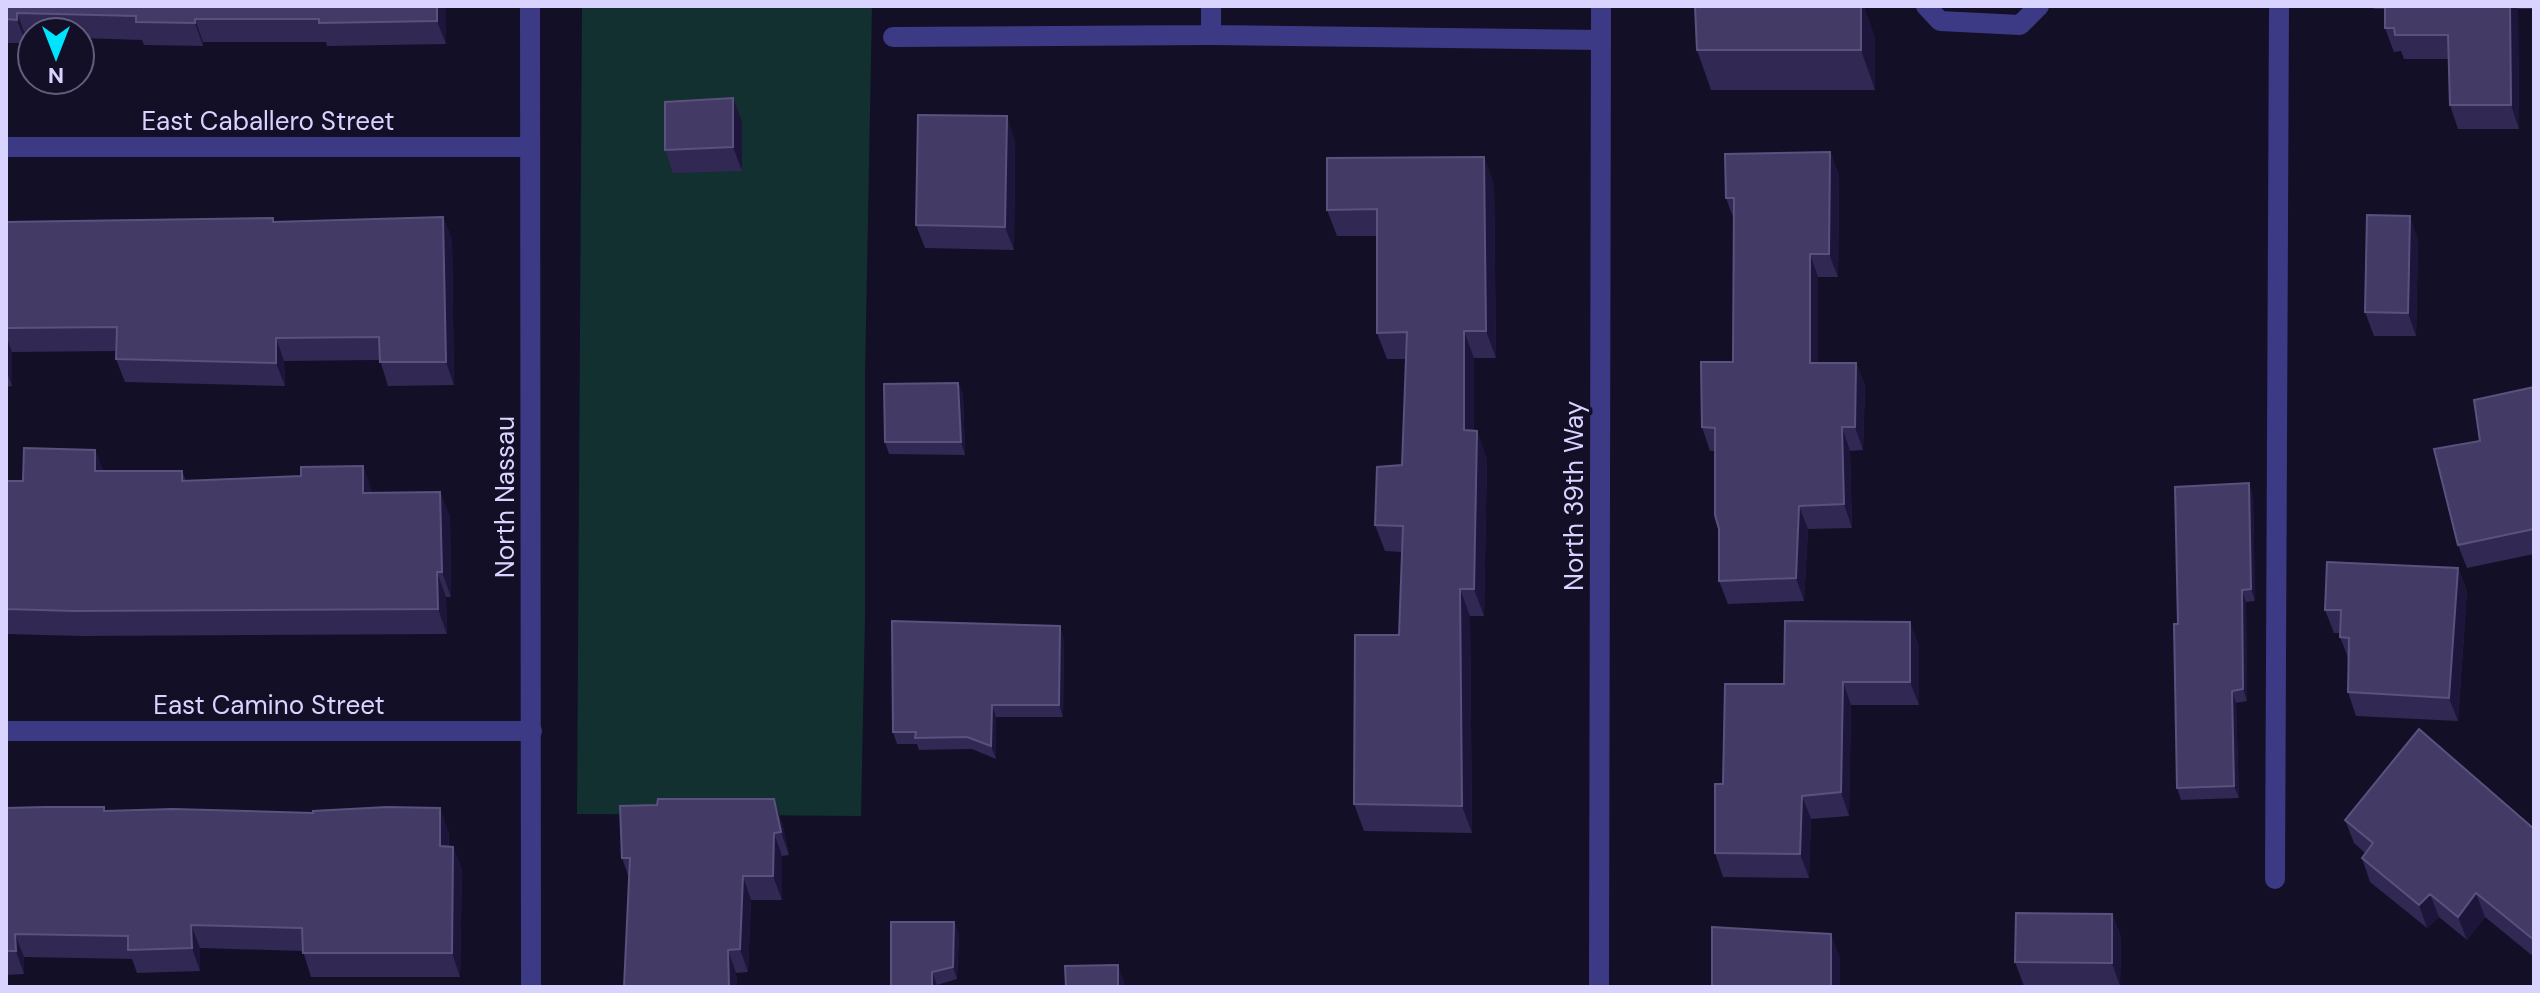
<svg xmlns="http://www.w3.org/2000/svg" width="2540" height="993" font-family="'DM Sans',sans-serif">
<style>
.green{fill:#12302f}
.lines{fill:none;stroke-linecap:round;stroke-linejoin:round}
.service{stroke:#3d3a85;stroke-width:20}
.minor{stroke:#3d3a85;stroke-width:20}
.wall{fill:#312854}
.shaded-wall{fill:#1d163a}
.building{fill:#433a66;stroke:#5a527e;stroke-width:2}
.labels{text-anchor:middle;stroke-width:7;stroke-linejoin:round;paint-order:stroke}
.street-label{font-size:26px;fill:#d9d4ff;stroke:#130f26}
</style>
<rect width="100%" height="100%" fill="#130f26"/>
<path class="green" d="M 582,6 L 872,6 L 865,377 L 865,619 L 861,816 L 577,814 Z"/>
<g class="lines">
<path class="service" d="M 1926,6 L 1940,21 L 2020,25 L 2039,6
M 1211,35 L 1211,6
M 893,37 L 1211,35 L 1601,40"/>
<path class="minor" d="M 530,6 L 531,987
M 6,147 L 529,147
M 6,731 L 532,731
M 2275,879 L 2279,6
M 1599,987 L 1601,6"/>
</g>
<path class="wall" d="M 6,6 L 446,6 L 446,44 L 327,46 L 326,42 L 203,42 L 203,46 L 144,45 L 142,40 L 80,38 L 80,32 L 32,32 L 32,37 L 26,37 L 26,43 L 6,43 Z
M 2373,6 L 2534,6 L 2534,9 L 2518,9 L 2519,129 L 2458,129 L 2450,105 L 2449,59 L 2404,59 L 2401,51 L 2394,52 L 2385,28 L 2385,9 L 2374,9 Z
M 1875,37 L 1875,90 L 1711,90 L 1697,50 Z
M 733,98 L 742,121 L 742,171 L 673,173 L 665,150 Z
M 1015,140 L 1014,250 L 925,248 L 916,225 Z
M 1830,152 L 1839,175 L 1838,277 L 1818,277 L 1818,363 L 1856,363 L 1865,386 L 1863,450 L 1850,451 L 1852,528 L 1808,529 L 1804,601 L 1728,604 L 1719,581 L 1719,529 L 1715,451 L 1710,451 L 1702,427 L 1733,362 L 1734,220 L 1726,198 Z
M 1494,183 L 1496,358 L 1474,358 L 1474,431 L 1487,458 L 1484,616 L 1470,616 L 1472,833 L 1364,831 L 1354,804 L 1399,635 L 1402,552 L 1385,551 L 1375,525 L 1402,465 L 1406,359 L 1387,359 L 1377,333 L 1377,236 L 1337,236 L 1327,210 Z
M 443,217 L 452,240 L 454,385 L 388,386 L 380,360 L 284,361 L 285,386 L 125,382 L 116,359 L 117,351 L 12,352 L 12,386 L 6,387 L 6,222 L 273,218 L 274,222 Z
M 2418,239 L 2416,336 L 2374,336 L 2365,312 Z
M 958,383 L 963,395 L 965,455 L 889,454 L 885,442 Z
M 2534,387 L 2534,554 L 2467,568 L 2458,545 L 2480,441 Z
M 95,450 L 103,471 L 182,471 L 186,481 L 301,476 L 363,466 L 372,492 L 440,492 L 450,517 L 451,597 L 446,597 L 447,634 L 83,636 L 6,634 L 6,481 L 23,481 Z
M 2253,495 L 2255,601 L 2246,602 L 2247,701 L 2236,703 L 2239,798 L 2181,800 L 2177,788 L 2178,624 Z
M 2458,568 L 2467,591 L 2458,721 L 2356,716 L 2348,692 L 2349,660 L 2340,637 L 2340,633 L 2334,633 L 2325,610 Z
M 1064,639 L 1063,717 L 996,717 L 996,759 L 972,749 L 919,750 L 917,744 L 897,744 L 893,732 Z
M 1919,645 L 1919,705 L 1851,705 L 1849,816 L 1811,819 L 1809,878 L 1723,877 L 1715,853 L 1723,784 L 1784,684 Z
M 657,805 L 782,822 L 789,855 L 782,856 L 782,900 L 751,900 L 748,972 L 736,973 L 737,987 L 624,987 L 629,878 L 622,858 Z
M 6,808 L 105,810 L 449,832 L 449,847 L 453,847 L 462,870 L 460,977 L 311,977 L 303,951 L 200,948 L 200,971 L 137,973 L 132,959 L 24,957 L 24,974 L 6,975 Z
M 2345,820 L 2534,829 L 2534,957 L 2485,917 L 2467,940 L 2439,917 L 2427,928 L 2370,882 L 2362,858 L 2365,853 L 2354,843 Z
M 2112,914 L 2121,937 L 2120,986 L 2024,986 L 2015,962 Z
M 954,922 L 959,935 L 957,979 L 937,985 L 937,987 L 891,987 Z"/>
<path class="shaded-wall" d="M 437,6 L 446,6 L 446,44 L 437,21 Z
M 1861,6 L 1864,6 L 1875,37 L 1875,90 L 1861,50 Z
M 2510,6 L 2517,6 L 2518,9 L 2519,129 L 2511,105 Z
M 17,13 L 26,37 L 26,43 L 17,20 Z
M 195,19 L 203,42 L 203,46 L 195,23 Z
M 733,98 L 742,121 L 742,171 L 733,147 Z
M 1007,116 L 1015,140 L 1014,250 L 1005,227 Z
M 1830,152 L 1839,175 L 1838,277 L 1829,254 Z
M 1484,157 L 1494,183 L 1496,358 L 1486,331 Z
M 2410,216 L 2418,239 L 2416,336 L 2408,313 Z
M 443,217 L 452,240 L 454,385 L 446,362 Z
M 1810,254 L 1818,277 L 1818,386 L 1810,363 Z
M 1464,331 L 1474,358 L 1474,457 L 1464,430 Z
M 6,336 L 12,352 L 12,386 L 6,369 Z
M 276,338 L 284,361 L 285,386 L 276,363 Z
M 1856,363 L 1865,386 L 1863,450 L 1855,427 Z
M 958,383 L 963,395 L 965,455 L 961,442 Z
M 1842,427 L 1850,451 L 1852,528 L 1844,504 Z
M 1477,431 L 1487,458 L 1484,616 L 1474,589 Z
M 95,450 L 104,474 L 95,471 Z
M 363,466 L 372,491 L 372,518 L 363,493 Z
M 2249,483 L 2253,495 L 2255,601 L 2251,589 Z
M 440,492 L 450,517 L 451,597 L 442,572 Z
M 1799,506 L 1808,529 L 1804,601 L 1796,578 Z
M 2458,568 L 2467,591 L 2458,721 L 2449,698 Z
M 437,572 L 446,597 L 447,634 L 438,609 Z
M 1460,589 L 1470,616 L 1472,833 L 1462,806 Z
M 2242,590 L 2246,602 L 2247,701 L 2243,689 Z
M 1910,622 L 1919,645 L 1919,705 L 1910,682 Z
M 1060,626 L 1064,639 L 1063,717 L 1059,705 Z
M 1843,682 L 1851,705 L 1849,816 L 1841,792 Z
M 2232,691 L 2236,703 L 2239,798 L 2234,786 Z
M 992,705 L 996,717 L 996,759 L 991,746 Z
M 1802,796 L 1811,819 L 1809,878 L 1800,854 Z
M 774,799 L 782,822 L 789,855 L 781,832 Z
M 440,808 L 449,832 L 448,870 L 440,846 Z
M 774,833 L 782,856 L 782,900 L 773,876 Z
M 453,847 L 462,870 L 460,977 L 452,953 Z
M 743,876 L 751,900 L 748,972 L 740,949 Z
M 2476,893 L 2485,917 L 2467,940 L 2458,917 Z
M 2430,894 L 2439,917 L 2427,928 L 2419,905 Z
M 2112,914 L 2121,937 L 2120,986 L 2112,963 Z
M 954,922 L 959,935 L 957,979 L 953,967 Z
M 191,925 L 200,948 L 200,971 L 192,948 Z
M 15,934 L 24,957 L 24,974 L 16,951 Z
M 1831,934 L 1840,957 L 1840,987 L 1831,987 Z
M 728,950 L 736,973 L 737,987 L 729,987 Z
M 1118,965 L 1126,987 L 1118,987 Z
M 932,972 L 937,985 L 937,987 L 932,987 Z"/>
<path class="building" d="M 6,6 L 437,6 L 437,21 L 319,23 L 319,19 L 195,19 L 195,23 L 136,22 L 136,16 L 17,13 L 17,20 L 6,19 Z
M 1695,6 L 1861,6 L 1861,50 L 1697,50 Z
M 2385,6 L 2510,6 L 2511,105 L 2450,105 L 2448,35 L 2395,35 L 2394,28 L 2385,28 Z
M 733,98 L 733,147 L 665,150 L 665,102 Z
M 918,115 L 1007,116 L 1005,227 L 916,225 Z
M 1830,152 L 1829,254 L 1810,254 L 1810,363 L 1856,363 L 1855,427 L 1842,427 L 1844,504 L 1799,506 L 1796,578 L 1719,581 L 1719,529 L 1715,515 L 1715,428 L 1702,427 L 1701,362 L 1733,362 L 1734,198 L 1726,198 L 1725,154 Z
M 1484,157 L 1486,331 L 1464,331 L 1464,430 L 1477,431 L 1474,589 L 1460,589 L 1462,806 L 1354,804 L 1355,635 L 1399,635 L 1403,526 L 1375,525 L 1377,467 L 1402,465 L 1407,332 L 1377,333 L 1377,209 L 1327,210 L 1327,158 Z
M 2367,215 L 2410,216 L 2408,313 L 2365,312 Z
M 443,217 L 446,362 L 380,362 L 379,337 L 276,338 L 276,363 L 116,359 L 117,327 L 6,328 L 6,222 L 273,218 L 273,222 Z
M 958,383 L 961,442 L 885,442 L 884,384 Z
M 2534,387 L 2534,529 L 2458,545 L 2434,449 L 2480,441 L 2474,400 Z
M 24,448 L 95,450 L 95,471 L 182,471 L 182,481 L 301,476 L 301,467 L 363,466 L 363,493 L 440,492 L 442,572 L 437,572 L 438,609 L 74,611 L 6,609 L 6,481 L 23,481 Z
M 2249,483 L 2251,589 L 2242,590 L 2243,689 L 2232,691 L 2234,786 L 2177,788 L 2174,624 L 2178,624 L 2175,487 Z
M 2327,562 L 2458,568 L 2449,698 L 2348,692 L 2349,638 L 2340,637 L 2341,610 L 2325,610 Z
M 892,621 L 1060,626 L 1059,705 L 992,705 L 991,746 L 967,737 L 915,738 L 916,732 L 893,732 Z
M 1785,621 L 1910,622 L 1910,682 L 1843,682 L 1841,792 L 1802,796 L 1800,854 L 1715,853 L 1715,784 L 1723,784 L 1725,684 L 1784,684 Z
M 2419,729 L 2534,829 L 2534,940 L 2476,893 L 2458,917 L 2430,894 L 2419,905 L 2362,858 L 2373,843 L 2345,820 Z
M 658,799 L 774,799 L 781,832 L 774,833 L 773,876 L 743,876 L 740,949 L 728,950 L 729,987 L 624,987 L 630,858 L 622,858 L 620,806 L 657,805 Z
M 45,807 L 104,807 L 104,811 L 173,809 L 313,813 L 313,811 L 387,807 L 440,808 L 440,846 L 453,847 L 452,953 L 303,953 L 302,928 L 191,925 L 192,948 L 128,950 L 128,936 L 15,934 L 16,951 L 6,951 L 6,808 Z
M 2016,913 L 2112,914 L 2112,963 L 2015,962 Z
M 891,922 L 954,922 L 953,967 L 932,972 L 932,987 L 891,987 Z
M 1712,927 L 1831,934 L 1831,987 L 1712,987 Z
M 1118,965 L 1118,987 L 1066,987 L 1065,966 Z"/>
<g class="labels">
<g class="street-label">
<text x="268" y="130">East Caballero Street</text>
<text transform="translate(1574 496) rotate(-90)" y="9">North 39th Way</text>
<text transform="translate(505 497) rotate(-90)" y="9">North Nassau</text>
<text x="269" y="714">East Camino Street</text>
</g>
</g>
<rect width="2540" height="993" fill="none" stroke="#d9d4ff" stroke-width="16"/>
<g transform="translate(56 56) rotate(180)"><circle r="38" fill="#130f26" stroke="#625e7d" stroke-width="2"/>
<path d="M0-6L14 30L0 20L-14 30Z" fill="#00e5ff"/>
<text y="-12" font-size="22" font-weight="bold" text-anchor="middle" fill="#d9d4ff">N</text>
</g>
</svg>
